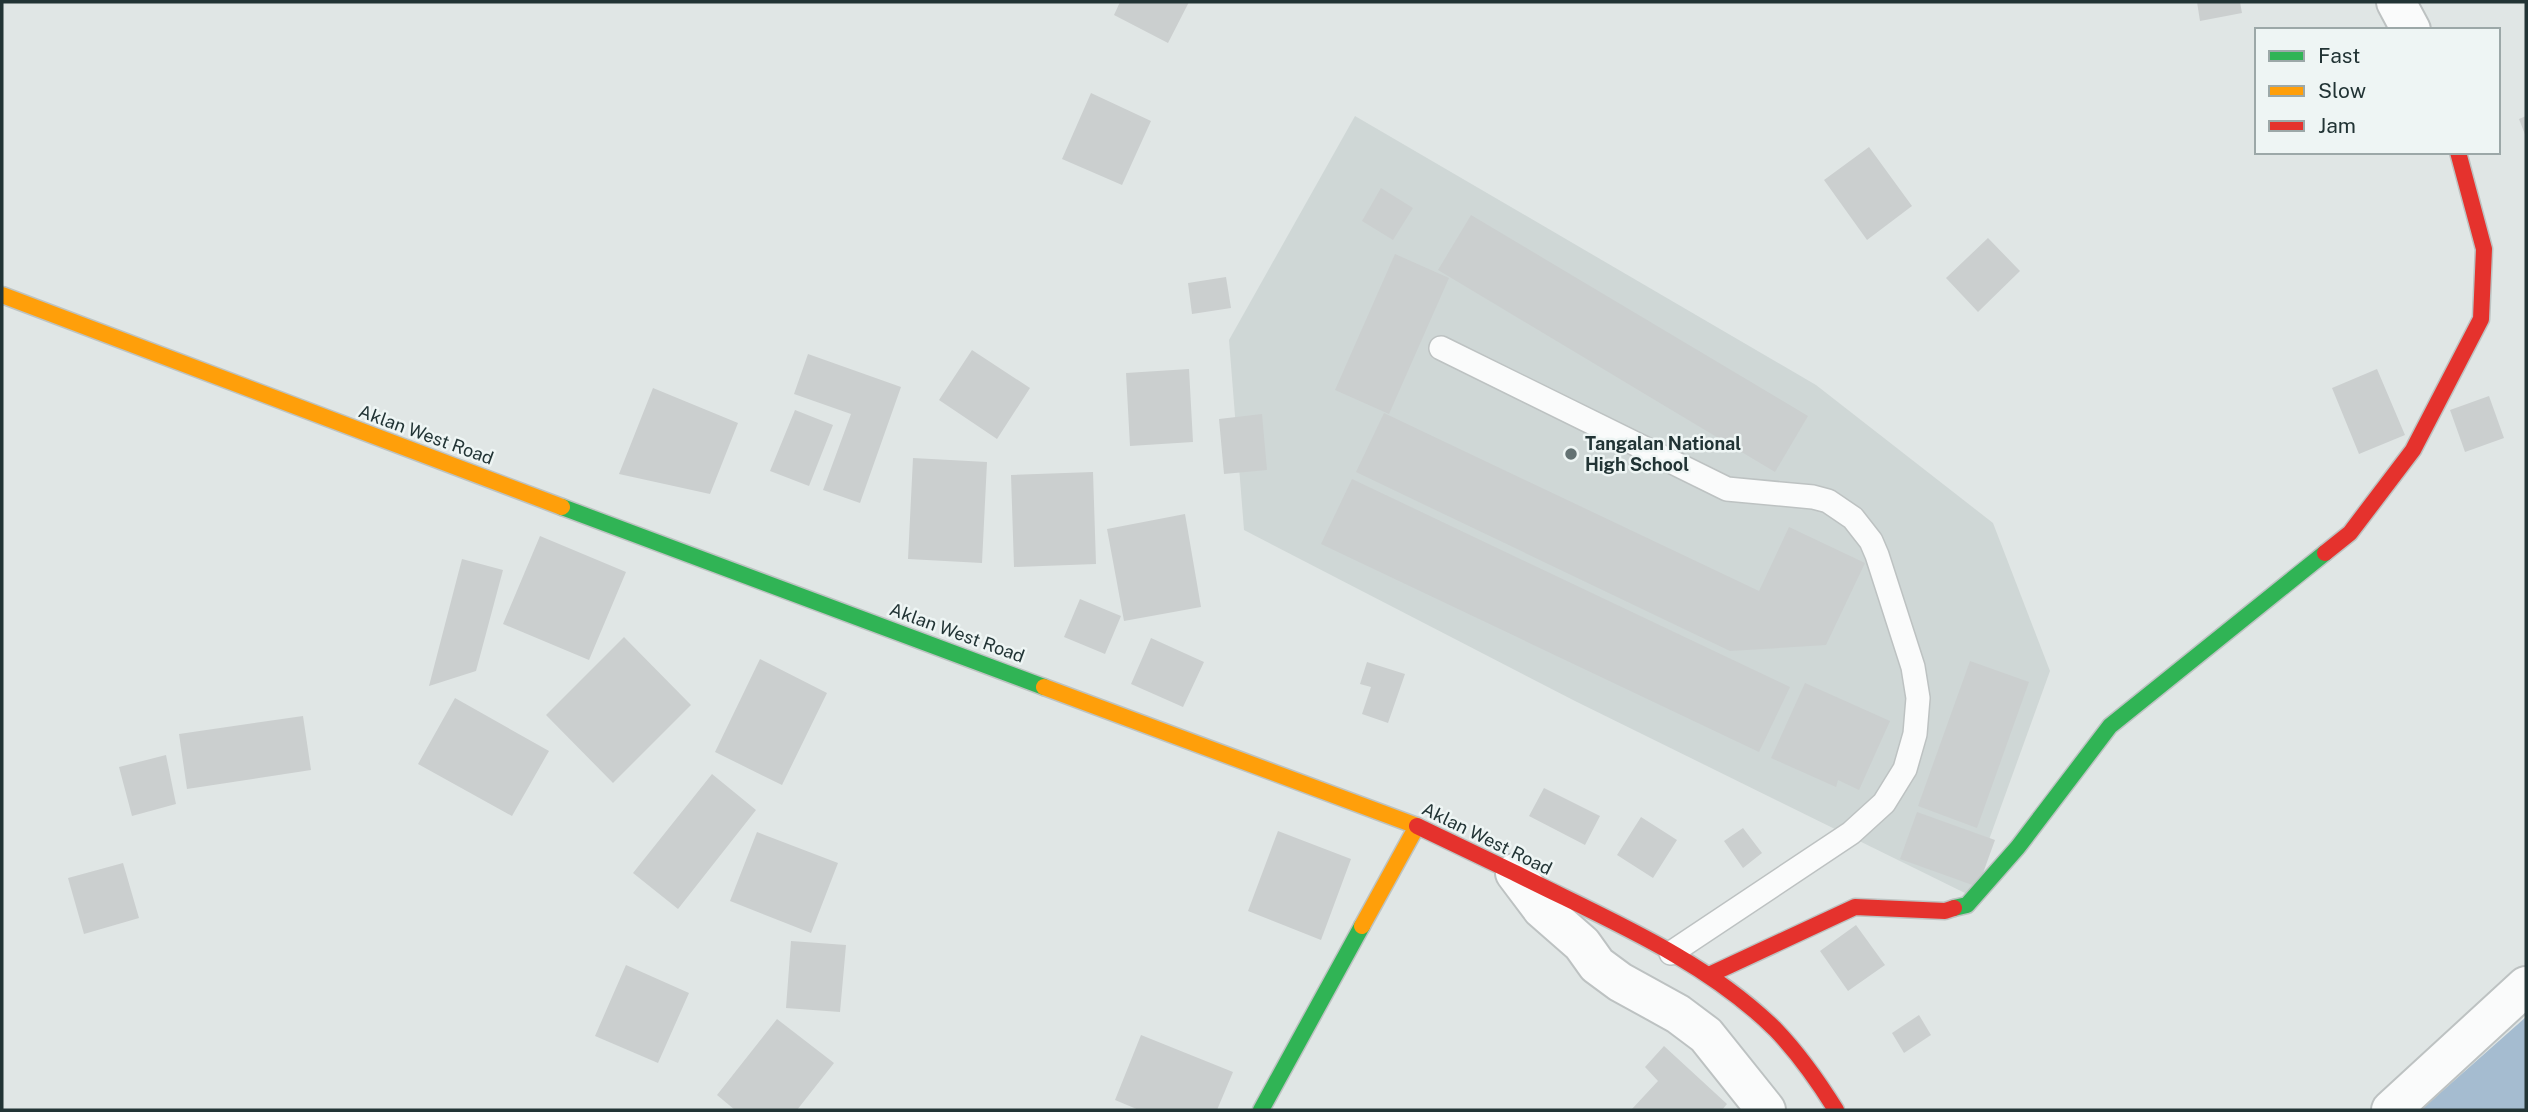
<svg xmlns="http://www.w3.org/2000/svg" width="2528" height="1112" font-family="'Public Sans',sans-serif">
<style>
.built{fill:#cfd7d6}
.water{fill:#a5bcd0}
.building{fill:#cbcfcf}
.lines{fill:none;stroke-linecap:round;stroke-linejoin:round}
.lane-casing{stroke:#bdc2c2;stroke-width:26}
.street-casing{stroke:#bdc2c2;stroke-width:42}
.fast-casing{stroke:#bdc3c2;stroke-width:19}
.slow-casing{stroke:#bdc3c2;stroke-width:19}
.jam-casing{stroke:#bdc3c2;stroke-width:19}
.lane{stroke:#fafbfb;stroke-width:23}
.street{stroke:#fafbfb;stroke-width:38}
.fast{stroke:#30b455;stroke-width:16}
.slow{stroke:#ff9f0a;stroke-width:16}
.jam{stroke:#e5322d;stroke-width:16}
.poi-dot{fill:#647273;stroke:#eef5f4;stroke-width:2.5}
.labels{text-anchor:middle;stroke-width:5;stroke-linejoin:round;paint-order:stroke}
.street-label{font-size:18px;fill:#223435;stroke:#eef5f4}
.poi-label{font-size:18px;font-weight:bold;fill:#223435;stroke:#eef5f4;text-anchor:start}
</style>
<rect width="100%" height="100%" fill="#e0e6e5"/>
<path class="built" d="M 1355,116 L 1816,385 L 1993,523 L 2050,671 L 1969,895 L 1575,701 L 1244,530 L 1229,340 Z"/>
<path class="water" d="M 2526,1017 L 2526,1110 L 2421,1110 Z"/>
<path class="building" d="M 1120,2 L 1189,2 L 1168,43 L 1114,15 Z
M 2197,2 L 2240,2 L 2242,13 L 2200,21 Z
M 1091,93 L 1151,121 L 1122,185 L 1062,159 Z
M 2526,116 L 2526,137 L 2519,119 Z
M 1869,147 L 1912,206 L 1867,240 L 1824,180 Z
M 1381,188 L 1413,208 L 1393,240 L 1362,221 Z
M 1471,215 L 1808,416 L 1775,472 L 1438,270 Z
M 1988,238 L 2020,271 L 1978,312 L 1946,278 Z
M 1395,254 L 1449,278 L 1389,414 L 1335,390 Z
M 1226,277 L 1231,308 L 1192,314 L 1188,283 Z
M 972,350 L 1030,388 L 997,439 L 939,400 Z
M 808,354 L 901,387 L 860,503 L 823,490 L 851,414 L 794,394 Z
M 1189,369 L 1193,442 L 1130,446 L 1126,373 Z
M 2377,369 L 2405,435 L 2359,454 L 2332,388 Z
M 653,388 L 738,423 L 710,494 L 619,474 Z
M 2489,396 L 2504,438 L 2465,452 L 2450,410 Z
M 795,410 L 833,425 L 809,486 L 770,471 Z
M 1384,413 L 1759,591 L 1789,527 L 1865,563 L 1826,645 L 1730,651 L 1356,472 Z
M 1262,414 L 1267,470 L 1224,474 L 1219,419 Z
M 913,458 L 987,462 L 982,563 L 908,559 Z
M 1093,472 L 1096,564 L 1014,567 L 1011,475 Z
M 1352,479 L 1790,687 L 1759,752 L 1321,544 Z
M 1185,514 L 1201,607 L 1124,621 L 1107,529 Z
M 540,536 L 626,572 L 589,660 L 503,624 Z
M 462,559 L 503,570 L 476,671 L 429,686 Z
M 1080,599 L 1121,616 L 1105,654 L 1064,637 Z
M 624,637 L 691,705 L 613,783 L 546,715 Z
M 1151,638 L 1204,662 L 1183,707 L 1131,684 Z
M 760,659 L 827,693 L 782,785 L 715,752 Z
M 1970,661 L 2029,682 L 1977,828 L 1918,806 Z
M 1367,662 L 1405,674 L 1388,723 L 1362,714 L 1371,687 L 1360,684 Z
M 1805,683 L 1890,721 L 1859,790 L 1838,780 L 1836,787 L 1771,758 Z
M 455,698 L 549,751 L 512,816 L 418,764 Z
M 303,716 L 311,770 L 187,789 L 179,734 Z
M 166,755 L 176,804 L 132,816 L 119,767 Z
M 712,774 L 756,810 L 678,909 L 633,873 Z
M 1544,788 L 1600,816 L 1585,845 L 1529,816 Z
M 1917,812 L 1995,840 L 1978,887 L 1900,859 Z
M 1641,817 L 1677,840 L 1653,878 L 1617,855 Z
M 1743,828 L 1762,853 L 1743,868 L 1724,841 Z
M 1278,831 L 1351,859 L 1321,940 L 1248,911 Z
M 757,832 L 838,863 L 811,933 L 730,901 Z
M 123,863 L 139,918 L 84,934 L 68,878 Z
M 1856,925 L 1885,965 L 1848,991 L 1820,951 Z
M 791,941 L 846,945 L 840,1012 L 786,1008 Z
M 626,965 L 689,993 L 658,1063 L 595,1036 Z
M 1919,1015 L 1931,1035 L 1904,1053 L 1892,1033 Z
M 777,1019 L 834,1063 L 797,1110 L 735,1110 L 717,1095 Z
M 1141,1035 L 1233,1072 L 1217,1110 L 1139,1110 L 1115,1100 Z
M 1664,1046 L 1727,1104 L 1722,1110 L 1631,1110 L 1658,1081 L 1645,1067 Z"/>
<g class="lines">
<defs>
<path id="lane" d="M 1441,348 L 1727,489 L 1813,497 L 1828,501 L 1853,518 L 1871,541 L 1877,555 L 1913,667 L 1918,698 L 1915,734 L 1905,769 L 1884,803 L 1851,833 L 1671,953"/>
<path id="street" d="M 2396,2 L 2411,30
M 1515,873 L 1542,909 L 1582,944 L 1597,965 L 1620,982 L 1678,1014 L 1706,1035 L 1766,1110
M 2391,1110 L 2526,986"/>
<path id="fast" d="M 562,507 L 1044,687
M 1954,908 L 1967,905 L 2018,847 L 2110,726 L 2325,553
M 1261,1110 L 1362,926"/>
<path id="slow" d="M 2,295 L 562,507
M 1044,687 L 1417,826 L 1362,926"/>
<path id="jam" d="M 2325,553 L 2350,533 L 2413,450 L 2481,319 L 2484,249 L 2458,152
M 1417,826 L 1515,873
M 1515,873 C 1604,918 1703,958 1775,1029 C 1799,1054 1818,1081 1836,1110
M 1709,975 L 1855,907 L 1945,911 L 1954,908"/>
</defs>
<use href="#lane" class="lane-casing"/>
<use href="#street" class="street-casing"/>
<use href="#fast" class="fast-casing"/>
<use href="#slow" class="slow-casing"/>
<use href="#jam" class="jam-casing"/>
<use href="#lane" class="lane"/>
<use href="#street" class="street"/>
<use href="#fast" class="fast"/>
<use href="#slow" class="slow"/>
<use href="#jam" class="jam"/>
</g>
<circle class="poi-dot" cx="1571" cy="454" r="7"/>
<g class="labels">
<g class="street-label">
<text transform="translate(426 435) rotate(20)" y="6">Aklan West Road</text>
<text transform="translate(957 633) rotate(20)" y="6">Aklan West Road</text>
<text transform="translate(1487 839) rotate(26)" y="6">Aklan West Road</text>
</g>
<g class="poi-label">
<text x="1585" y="450">Tangalan National<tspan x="1585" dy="21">High School</tspan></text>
</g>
</g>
<rect width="2528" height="1112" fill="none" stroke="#223435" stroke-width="7"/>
<rect x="2255" y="28" width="245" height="126" fill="#eef5f4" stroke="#9ca8a8" stroke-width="2"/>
<rect x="2269" y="51" width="35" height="10" fill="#30b455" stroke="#9ca8a8" stroke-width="2"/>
<text x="2318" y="63" font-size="21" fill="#223435">Fast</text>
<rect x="2269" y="86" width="35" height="10" fill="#ff9f0a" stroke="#9ca8a8" stroke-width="2"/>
<text x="2318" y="98" font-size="21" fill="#223435">Slow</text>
<rect x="2269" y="121" width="35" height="10" fill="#e5322d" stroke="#9ca8a8" stroke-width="2"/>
<text x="2318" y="133" font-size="21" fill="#223435">Jam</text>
</svg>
